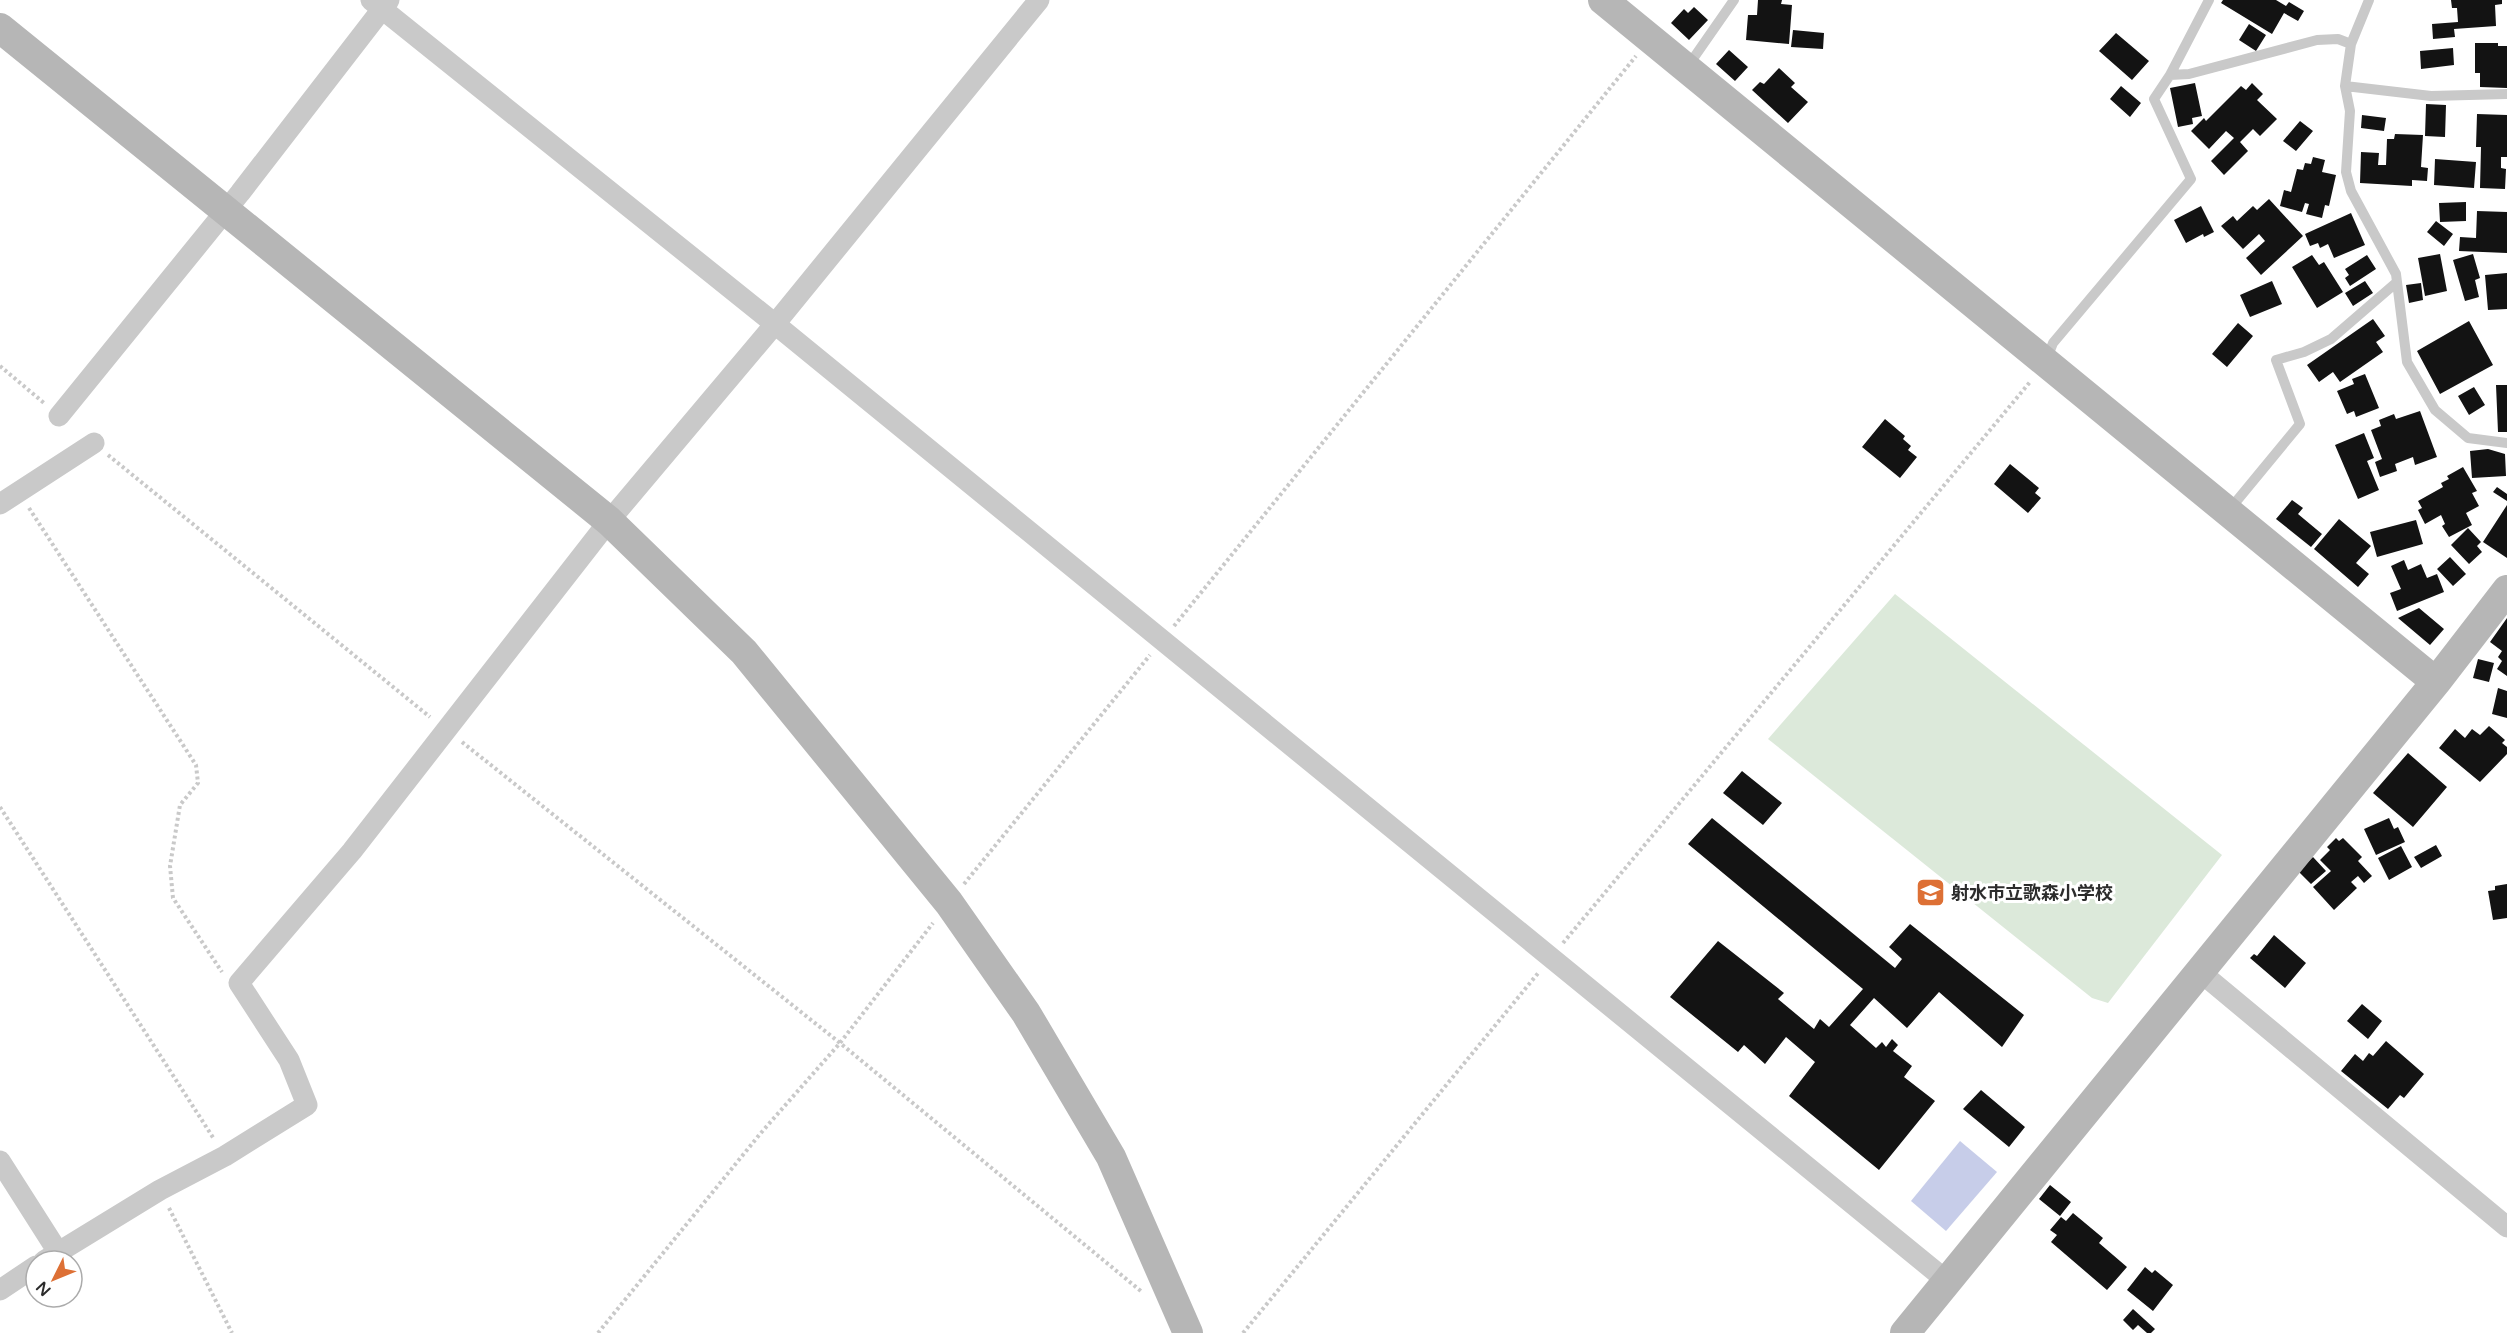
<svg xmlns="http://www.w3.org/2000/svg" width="2507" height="1333" font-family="'Varela Round','Noto Sans JP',sans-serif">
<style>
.green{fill:#dce9da}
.water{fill:#c7cde9}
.building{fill:#131313}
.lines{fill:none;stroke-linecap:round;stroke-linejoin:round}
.path{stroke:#c9c9c9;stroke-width:4;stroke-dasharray:3 3;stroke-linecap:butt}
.lane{stroke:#c9c9c9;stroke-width:10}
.street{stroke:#c9c9c9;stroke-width:21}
.secondary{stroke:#b6b6b6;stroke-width:30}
.labels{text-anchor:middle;stroke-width:6;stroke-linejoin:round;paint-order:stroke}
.poi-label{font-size:18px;font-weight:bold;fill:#2c2c2c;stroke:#fff;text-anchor:start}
</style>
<rect width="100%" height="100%" fill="#fff"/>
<path class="green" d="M 1895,594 L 2222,855 L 2108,1003 L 2092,998 L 1768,739 Z"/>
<path class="water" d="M 1960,1141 L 1997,1172 L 1946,1231 L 1911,1201 Z"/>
<path class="building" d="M 1758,0 L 1782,0 L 1781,4 L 1792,5 L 1789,44 L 1746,40 L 1748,15 L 1757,15 Z
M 2223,0 L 2276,0 L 2286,6 L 2289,2 L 2304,11 L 2298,21 L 2284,13 L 2272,34 L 2221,3 Z
M 2451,0 L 2502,0 L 2502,4 L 2495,5 L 2496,26 L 2454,29 L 2455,37 L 2433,39 L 2432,24 L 2458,22 L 2457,8 L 2452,8 Z
M 1694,7 L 1708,20 L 1689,40 L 1671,23 L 1684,9 L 1688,13 Z
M 2249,24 L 2266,35 L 2256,51 L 2239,40 Z
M 1793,30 L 1824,33 L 1823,49 L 1791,47 Z
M 2116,33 L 2149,61 L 2132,80 L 2099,51 Z
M 2475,43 L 2498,43 L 2498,46 L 2507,46 L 2507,88 L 2480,87 L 2480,73 L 2475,73 Z
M 2453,48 L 2454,65 L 2421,69 L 2420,51 Z
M 1729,50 L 1748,67 L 1735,81 L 1716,64 Z
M 1779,68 L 1795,83 L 1791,87 L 1808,102 L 1788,123 L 1752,90 L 1760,82 L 1764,84 Z
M 2195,83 L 2202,116 L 2192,118 L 2193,124 L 2178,127 L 2170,88 Z
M 2252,83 L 2263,94 L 2257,100 L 2277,119 L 2260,136 L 2253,129 L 2240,142 L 2248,151 L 2224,175 L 2211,161 L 2234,138 L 2226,131 L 2209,149 L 2191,131 L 2204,118 L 2206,121 L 2241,86 L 2246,90 Z
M 2121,86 L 2141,103 L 2130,117 L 2110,99 Z
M 2426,104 L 2446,105 L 2445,137 L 2425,136 Z
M 2477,114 L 2507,115 L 2507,157 L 2501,157 L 2501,168 L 2506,169 L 2505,189 L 2480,188 L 2481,147 L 2476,147 Z
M 2362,115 L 2386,118 L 2384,131 L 2361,128 Z
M 2300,121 L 2313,131 L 2296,151 L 2283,141 Z
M 2395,134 L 2423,135 L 2421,167 L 2428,168 L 2427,181 L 2412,180 L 2412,186 L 2360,183 L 2361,152 L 2379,153 L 2378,165 L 2386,165 L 2387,139 L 2394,139 Z
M 2313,157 L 2325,160 L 2322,172 L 2336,175 L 2329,206 L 2325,205 L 2322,218 L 2306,214 L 2309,204 L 2305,203 L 2302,212 L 2280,206 L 2284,190 L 2291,192 L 2297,169 L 2303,170 L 2305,163 L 2311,164 Z
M 2435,159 L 2476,162 L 2474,188 L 2434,185 Z
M 2269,199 L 2303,236 L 2261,275 L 2246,258 L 2265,241 L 2259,234 L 2243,249 L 2221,226 L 2233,216 L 2237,221 L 2253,206 L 2257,210 Z
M 2466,202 L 2466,221 L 2440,222 L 2439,203 Z
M 2201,206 L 2214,232 L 2204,237 L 2203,234 L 2186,243 L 2174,220 Z
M 2477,211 L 2507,212 L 2507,253 L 2459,251 L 2460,237 L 2476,238 Z
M 2351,213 L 2365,245 L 2334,258 L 2328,244 L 2320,248 L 2318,243 L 2310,246 L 2305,234 Z
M 2436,221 L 2453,234 L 2444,246 L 2427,232 Z
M 2440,254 L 2447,291 L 2425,296 L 2418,258 Z
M 2473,254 L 2480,278 L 2475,280 L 2479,297 L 2465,301 L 2453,260 Z
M 2312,255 L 2319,265 L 2324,262 L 2343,292 L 2317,308 L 2292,267 Z
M 2367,255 L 2376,269 L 2350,286 L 2345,278 L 2349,275 L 2345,269 Z
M 2507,273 L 2507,309 L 2488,310 L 2485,275 Z
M 2272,281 L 2282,304 L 2250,317 L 2240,295 Z
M 2365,281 L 2373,293 L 2353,306 L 2345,293 Z
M 2421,283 L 2423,300 L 2409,303 L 2406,285 Z
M 2373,319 L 2385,336 L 2376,342 L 2383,352 L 2340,382 L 2333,372 L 2319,382 L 2307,365 Z
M 2469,321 L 2493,365 L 2440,394 L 2417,351 Z
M 2238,323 L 2253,336 L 2227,367 L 2212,354 Z
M 2365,374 L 2379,408 L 2356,417 L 2354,411 L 2347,414 L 2337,391 L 2354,384 L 2352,379 Z
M 2496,385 L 2507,385 L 2507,432 L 2498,432 Z
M 2474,387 L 2485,405 L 2469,415 L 2458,396 Z
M 2420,411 L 2437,457 L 2415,465 L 2413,457 L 2395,464 L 2397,471 L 2380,477 L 2375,462 L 2382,459 L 2371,430 L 2381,426 L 2379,420 L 2394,414 L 2396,419 Z
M 1885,419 L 1905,436 L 1903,439 L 1911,446 L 1908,450 L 1917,457 L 1900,478 L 1862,447 Z
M 2364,433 L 2374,458 L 2367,461 L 2379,490 L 2358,499 L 2335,445 Z
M 2488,449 L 2505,454 L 2506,476 L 2472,478 L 2470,451 Z
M 2010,464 L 2039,488 L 2035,493 L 2041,498 L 2028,513 L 1994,484 Z
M 2463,467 L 2477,491 L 2472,493 L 2479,506 L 2466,513 L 2472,525 L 2449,537 L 2442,526 L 2445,524 L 2441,515 L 2425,524 L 2418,510 L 2422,508 L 2418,501 L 2443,487 L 2441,483 L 2449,479 L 2447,476 Z
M 2497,487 L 2507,494 L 2507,501 L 2493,492 Z
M 2292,500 L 2303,508 L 2298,514 L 2322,534 L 2311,547 L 2276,519 Z
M 2507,505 L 2507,558 L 2483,542 Z
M 2339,519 L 2371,546 L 2356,563 L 2369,574 L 2358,587 L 2314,549 Z
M 2416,520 L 2423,544 L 2377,557 L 2370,532 Z
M 2468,528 L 2481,542 L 2477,546 L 2482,552 L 2469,564 L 2451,545 Z
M 2450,557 L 2466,574 L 2453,586 L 2437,569 Z
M 2404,560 L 2408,570 L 2421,564 L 2427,578 L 2437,574 L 2444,592 L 2397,611 L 2390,593 L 2401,589 L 2391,566 Z
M 2419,608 L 2444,629 L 2430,645 L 2398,618 Z
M 2507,618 L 2507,676 L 2497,669 L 2502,661 L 2498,657 L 2502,651 L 2490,642 Z
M 2478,659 L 2494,663 L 2489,682 L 2473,678 Z
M 2498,688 L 2507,691 L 2507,718 L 2492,714 Z
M 2489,726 L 2505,740 L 2502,743 L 2507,747 L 2507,754 L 2480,782 L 2439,748 L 2455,729 L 2465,738 L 2472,729 L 2480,735 Z
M 2408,753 L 2447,787 L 2413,827 L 2373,793 Z
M 1742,771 L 1782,803 L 1763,825 L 1723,793 Z
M 1712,818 L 1895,968 L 1902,959 L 1889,947 L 1910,924 L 2024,1015 L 2002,1047 L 1939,992 L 1907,1028 L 1874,998 L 1850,1025 L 1876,1048 L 1882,1042 L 1886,1047 L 1892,1039 L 1898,1045 L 1893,1051 L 1912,1066 L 1904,1077 L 1935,1101 L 1879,1170 L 1789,1096 L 1815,1062 L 1786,1037 L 1765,1064 L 1744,1045 L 1738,1052 L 1670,997 L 1718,941 L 1784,993 L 1778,999 L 1814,1029 L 1820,1019 L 1829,1027 L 1863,989 L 1688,844 Z
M 2389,818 L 2394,829 L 2398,827 L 2405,842 L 2376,855 L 2364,829 Z
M 2336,838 L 2339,841 L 2343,838 L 2362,857 L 2358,861 L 2372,876 L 2364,883 L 2358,876 L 2351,882 L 2357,888 L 2334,910 L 2313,887 L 2331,871 L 2320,860 L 2330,850 L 2327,847 Z
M 2436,845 L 2442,856 L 2421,868 L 2414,857 Z
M 2401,846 L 2412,867 L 2389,880 L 2378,858 Z
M 2313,857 L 2326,871 L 2311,884 L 2298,871 Z
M 2507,884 L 2507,918 L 2493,920 L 2488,891 L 2495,890 L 2495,886 Z
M 2274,935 L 2306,963 L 2285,988 L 2250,958 L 2254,954 L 2257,956 Z
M 2362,1004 L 2382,1021 L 2368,1039 L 2347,1021 Z
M 2386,1041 L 2424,1074 L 2404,1098 L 2400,1095 L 2388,1109 L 2341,1071 L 2355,1054 L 2363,1061 L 2369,1053 L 2373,1056 Z
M 1981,1090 L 2025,1127 L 2009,1147 L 1963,1109 Z
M 2050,1185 L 2071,1202 L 2060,1216 L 2039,1199 Z
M 2073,1213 L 2103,1238 L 2099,1243 L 2127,1267 L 2107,1290 L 2051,1242 L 2057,1235 L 2050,1230 L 2061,1217 L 2066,1221 Z
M 2145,1267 L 2152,1273 L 2155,1270 L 2173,1285 L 2153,1311 L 2127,1290 Z
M 2133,1309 L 2155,1329 L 2151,1333 L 2147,1333 L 2138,1325 L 2133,1330 L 2123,1320 Z"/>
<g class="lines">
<path class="path" d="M 0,366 L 44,403
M 108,455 L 430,717
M 29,508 L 196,765 L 198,783 L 180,805 L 170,866 L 173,898 L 222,972
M 1174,626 L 1636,56
M 462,742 L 840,1043 L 1142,1292
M 0,807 L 214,1139
M 964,884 L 1150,655
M 1563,943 L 2030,382
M 169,1208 L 232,1333
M 598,1333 L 760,1134 L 840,1043 L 933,923
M 1243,1333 L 1539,972"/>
<path class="lane" d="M 2369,0 L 2351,44 L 2345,86 L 2350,111 L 2346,172 L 2351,191 L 2396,274 L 2407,362 L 2435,410 L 2468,438 L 2507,443
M 1688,66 L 1734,0
M 2170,75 L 2189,74 L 2317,40 L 2338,39 L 2351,44
M 2345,86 L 2431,96 L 2507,94
M 2046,361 L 2053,343 L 2191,179 L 2154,99 L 2170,75 L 2209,0
M 2230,509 L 2300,424 L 2276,360 L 2304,352 L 2331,339 L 2397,282"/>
<path class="street" d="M 371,0 L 775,324 L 1947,1281
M 59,416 L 240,193 L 389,0
M 0,504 L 94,443
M 2199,971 L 2507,1227
M 0,1161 L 58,1252
M 44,1261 L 160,1190 L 225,1156 L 307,1105 L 289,1060 L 239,983 L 352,851 L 609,521 L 775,324 L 1039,0
M 0,1290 L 36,1266"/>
<path class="secondary" d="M 1603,0 L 2436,682
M 0,28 L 609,521 L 744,652 L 949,903 L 1026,1013 L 1111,1157 L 1188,1333
M 1905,1333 L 2436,682 L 2507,590"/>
</g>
<defs>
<symbol id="school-square" viewBox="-11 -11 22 22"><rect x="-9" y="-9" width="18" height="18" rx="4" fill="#dd7035" stroke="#fff"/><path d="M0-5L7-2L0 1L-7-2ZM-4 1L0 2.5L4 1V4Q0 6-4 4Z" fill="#fff"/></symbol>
</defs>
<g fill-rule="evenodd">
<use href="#school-square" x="1914" y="876" width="33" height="33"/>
</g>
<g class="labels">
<g class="poi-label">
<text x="1951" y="899">射水市立歌森小学校</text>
</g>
</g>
<g transform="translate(54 1279) rotate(227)"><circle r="28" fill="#ffffff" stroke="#ababab" stroke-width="1.5"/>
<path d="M0-4.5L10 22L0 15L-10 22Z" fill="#dd7035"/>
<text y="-9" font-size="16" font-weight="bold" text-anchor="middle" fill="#2c2c2c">N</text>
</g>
</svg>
